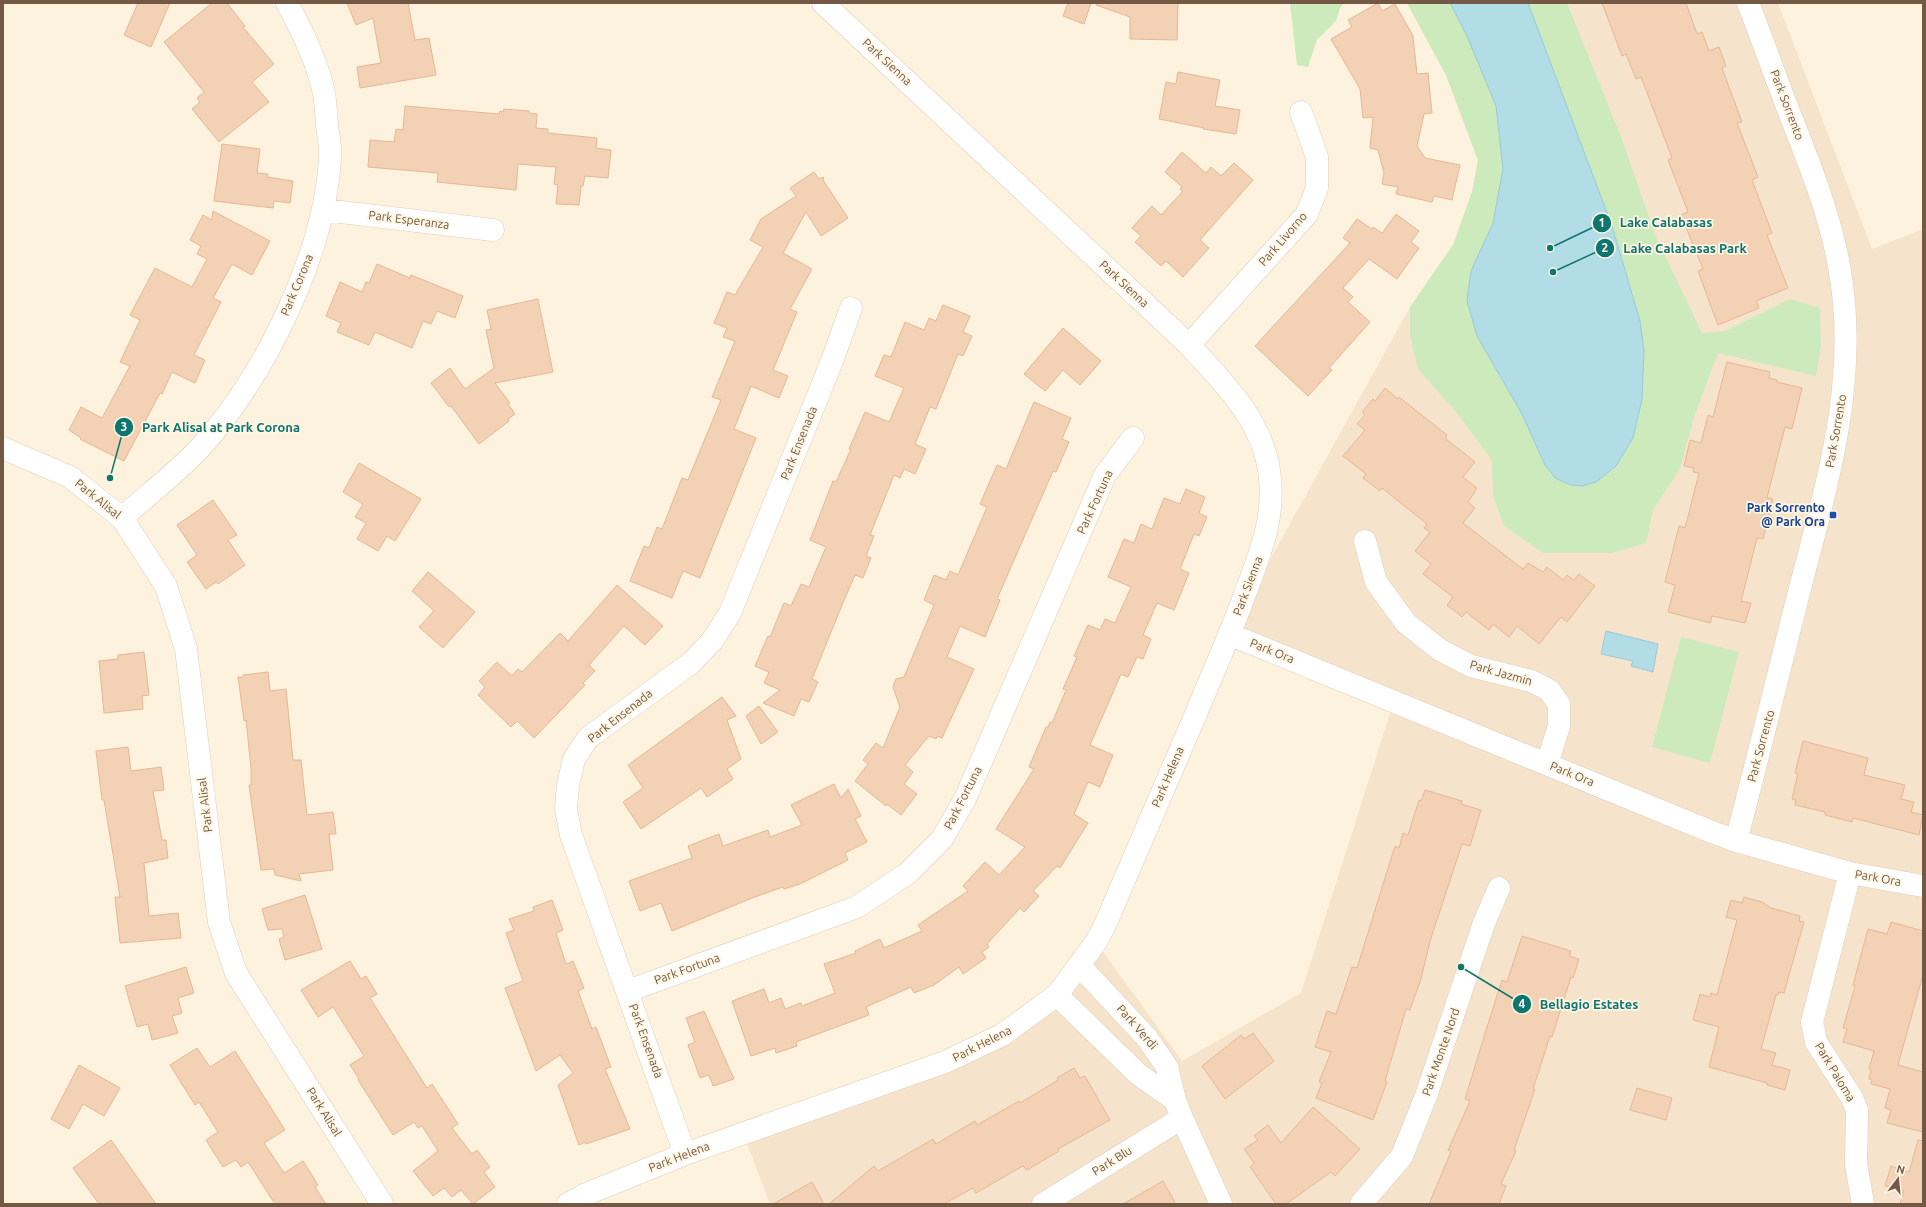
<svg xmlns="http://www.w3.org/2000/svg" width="1926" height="1207" font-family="Ubuntu,sans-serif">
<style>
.residential{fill:#f5e4cb}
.green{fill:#cceabc}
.water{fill:#b2dce6;stroke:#98cbd8}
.building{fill:#f3d1b4;stroke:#e6b894}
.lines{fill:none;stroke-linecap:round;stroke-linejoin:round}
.minor-casing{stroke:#e1ceb9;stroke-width:23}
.minor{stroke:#fff;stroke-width:22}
.transit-dot{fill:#1a4fb4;stroke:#fff6e4;stroke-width:1.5}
.labels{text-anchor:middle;stroke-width:3.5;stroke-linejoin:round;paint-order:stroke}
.street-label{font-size:12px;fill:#735845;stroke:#fff6e4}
.transit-label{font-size:12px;font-weight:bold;fill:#164399;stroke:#fff6e4;text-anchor:end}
.leader{fill:none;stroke:#0f766e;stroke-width:1.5}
.callout-dot{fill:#0f766e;stroke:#fff6e4;stroke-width:1.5}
.mark-label{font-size:12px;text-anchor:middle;font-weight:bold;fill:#fff}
.callout-label{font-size:13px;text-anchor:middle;font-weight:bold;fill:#0f766e;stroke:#fff6e4;stroke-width:3.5;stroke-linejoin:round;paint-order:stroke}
</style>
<rect width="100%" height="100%" fill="#fdf2dd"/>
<path class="residential" d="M 1407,3 L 1778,3 L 1872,249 L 1923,229 L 1923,1204 L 770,1204 L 743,1133 L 1002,1035 L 1096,942 L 1182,1061 L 1301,993 L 1394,701 L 1229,634 L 1410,307 L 1453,245 L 1472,192 L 1478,160 L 1446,75 Z"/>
<path class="green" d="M 1290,3 L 1344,3 L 1340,8 L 1336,21 L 1317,40 L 1308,67 L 1297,65 Z
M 1407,3 L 1567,3 L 1623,142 L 1656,237 L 1702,333 L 1725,331 L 1790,299 L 1820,308 L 1821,346 L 1816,376 L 1718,353 L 1694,417 L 1680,469 L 1653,510 L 1646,543 L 1612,553 L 1543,553 L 1504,526 L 1493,496 L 1492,460 L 1457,413 L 1418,369 L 1410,335 L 1410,307 L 1453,245 L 1472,192 L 1478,160 L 1446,75 Z
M 1681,637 L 1739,652 L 1710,763 L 1652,747 Z"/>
<path class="water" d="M 1450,3 L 1528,3 L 1612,226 L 1640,321 L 1644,350 L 1642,399 L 1633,438 L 1616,466 L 1596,482 L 1582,486 L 1571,485 L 1555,478 L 1545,465 L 1522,414 L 1477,336 L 1467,301 L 1471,271 L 1493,223 L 1503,169 L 1496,106 L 1467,36 Z
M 1606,631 L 1658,644 L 1653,672 L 1631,666 L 1633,661 L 1601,654 Z"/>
<path class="building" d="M 138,3 L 170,3 L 151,47 L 124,35 Z
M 212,3 L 227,3 L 245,26 L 243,27 L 274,64 L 252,82 L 269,102 L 219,142 L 192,109 L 200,102 L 197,98 L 204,92 L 164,42 Z
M 347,3 L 408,3 L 415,40 L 429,38 L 436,75 L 360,88 L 357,67 L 381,63 L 373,18 L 356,25 Z
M 1068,3 L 1091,3 L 1084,24 L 1063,16 Z
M 1097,3 L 1178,3 L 1177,40 L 1130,39 L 1130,17 L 1096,5 Z
M 1378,3 L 1382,11 L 1395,4 L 1413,36 L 1417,74 L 1428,73 L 1432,113 L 1424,114 L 1417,146 L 1425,158 L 1460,165 L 1452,200 L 1434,196 L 1432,202 L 1396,194 L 1398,187 L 1382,184 L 1384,173 L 1378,150 L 1370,148 L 1373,117 L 1363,118 L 1360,89 L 1331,39 L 1352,27 L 1348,20 Z
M 1602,3 L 1686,3 L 1697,34 L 1702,32 L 1709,51 L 1719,47 L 1726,66 L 1722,68 L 1742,122 L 1737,123 L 1758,177 L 1752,180 L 1772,233 L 1767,235 L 1788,288 L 1756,301 L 1759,308 L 1718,325 L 1698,271 L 1703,269 L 1681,215 L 1688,212 L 1668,160 L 1672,158 L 1641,77 L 1636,79 L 1626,54 L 1622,56 Z
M 1178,72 L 1220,80 L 1215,106 L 1240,110 L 1236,134 L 1203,129 L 1204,128 L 1159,119 L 1166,82 L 1176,84 Z
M 405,106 L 499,114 L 500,111 L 503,112 L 504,109 L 529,111 L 529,113 L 537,114 L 536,128 L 548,129 L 548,133 L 597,138 L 596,148 L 611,150 L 608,178 L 585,176 L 583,186 L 581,186 L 579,205 L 556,204 L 558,185 L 554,184 L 556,167 L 518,164 L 516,190 L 437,182 L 438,173 L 368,167 L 370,140 L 394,142 L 396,129 L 403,130 Z
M 222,144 L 260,149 L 257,173 L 268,174 L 267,177 L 293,181 L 290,203 L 274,201 L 273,208 L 214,201 Z
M 1182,152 L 1206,173 L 1211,167 L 1221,176 L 1234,163 L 1253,180 L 1200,240 L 1209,248 L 1183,277 L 1166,261 L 1161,266 L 1135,242 L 1141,236 L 1132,228 L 1152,206 L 1161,215 L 1183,191 L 1180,189 L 1182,187 L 1165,172 Z
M 814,172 L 819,179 L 824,177 L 823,180 L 848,218 L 821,236 L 806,212 L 783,253 L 812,269 L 790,309 L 797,312 L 773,370 L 788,376 L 779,398 L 751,386 L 734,429 L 756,438 L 700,578 L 683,571 L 672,598 L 630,581 L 644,546 L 649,548 L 657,527 L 662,529 L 682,478 L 688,480 L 721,400 L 712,397 L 735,341 L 723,337 L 727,328 L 714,323 L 727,292 L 735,295 L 763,247 L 750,240 L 761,219 L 796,196 L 790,188 Z
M 213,211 L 270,241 L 252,275 L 232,264 L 213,298 L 221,302 L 194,355 L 205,360 L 195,383 L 172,372 L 162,394 L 160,393 L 124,461 L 80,439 L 81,438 L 69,430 L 81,407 L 102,418 L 130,366 L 120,362 L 140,320 L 130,315 L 155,268 L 192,287 L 207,259 L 197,254 L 201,246 L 190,240 L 203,215 L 212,220 Z
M 1396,214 L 1419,231 L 1411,242 L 1419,248 L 1397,279 L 1369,259 L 1343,288 L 1353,297 L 1348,302 L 1370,322 L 1329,368 L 1332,370 L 1308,396 L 1255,346 L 1350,243 L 1343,238 L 1357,219 L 1372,229 L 1373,227 L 1382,233 Z
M 377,264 L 410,278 L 411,275 L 463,296 L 455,318 L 437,311 L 431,324 L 423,321 L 412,348 L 375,332 L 369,345 L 337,332 L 341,323 L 326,316 L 340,282 L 362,292 L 366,282 L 369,283 Z
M 538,299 L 553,372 L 495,383 L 510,403 L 508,404 L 515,414 L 508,419 L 509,421 L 479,444 L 451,406 L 449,407 L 431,383 L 450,368 L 465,389 L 494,368 L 486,330 L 491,329 L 487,310 Z
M 943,305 L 970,316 L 963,332 L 972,336 L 963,356 L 958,354 L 936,409 L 930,407 L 915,444 L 926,449 L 915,474 L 904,469 L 900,478 L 894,475 L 870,535 L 874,536 L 866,556 L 871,558 L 863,578 L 855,575 L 842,605 L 812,679 L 818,682 L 809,702 L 801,699 L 794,716 L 763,703 L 780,690 L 764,683 L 769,672 L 755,666 L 768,636 L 770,637 L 784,603 L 791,606 L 801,584 L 809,587 L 826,547 L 810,540 L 833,481 L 836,482 L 851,449 L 849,449 L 865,412 L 889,422 L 904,388 L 875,376 L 884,355 L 891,357 L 905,322 L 924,330 L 929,318 L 936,321 Z
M 1063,328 L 1101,361 L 1080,385 L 1063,370 L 1045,391 L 1024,374 Z
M 1727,362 L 1770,372 L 1769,378 L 1777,380 L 1777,382 L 1802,388 L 1792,429 L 1785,427 L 1767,498 L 1773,499 L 1763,539 L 1757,538 L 1741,601 L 1751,603 L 1745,623 L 1712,616 L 1710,623 L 1668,612 L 1675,585 L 1665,582 L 1679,526 L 1685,528 L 1699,473 L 1693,472 L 1694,468 L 1684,466 L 1690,440 L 1701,443 L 1708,415 L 1713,417 Z
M 1385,388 L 1398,399 L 1399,397 L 1447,435 L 1445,438 L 1475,462 L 1463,477 L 1477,488 L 1468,502 L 1475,508 L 1463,523 L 1523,569 L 1528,563 L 1543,572 L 1547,567 L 1563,580 L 1567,575 L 1574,580 L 1579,574 L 1595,586 L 1567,622 L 1561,617 L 1539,644 L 1517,626 L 1509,637 L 1493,624 L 1489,630 L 1466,612 L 1462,617 L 1447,605 L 1453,597 L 1423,574 L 1431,564 L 1415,551 L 1430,532 L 1424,528 L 1427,524 L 1382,488 L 1380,491 L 1363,478 L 1366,474 L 1343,456 L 1365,430 L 1357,424 L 1365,415 L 1362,412 L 1373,399 L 1375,401 Z
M 1034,402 L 1071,418 L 1062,439 L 1069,442 L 1056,472 L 1053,471 L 997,599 L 1000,600 L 985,637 L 960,626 L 947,657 L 974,669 L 942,738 L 937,736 L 936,739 L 929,736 L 905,765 L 913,772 L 904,784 L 917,794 L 901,815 L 887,804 L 886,806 L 855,781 L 868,764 L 863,760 L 876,743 L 883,748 L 900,707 L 893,687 L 896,679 L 904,677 L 934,605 L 924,600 L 934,575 L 946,580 L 950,571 L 958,575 L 987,507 L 980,504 L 997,465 L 1006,469 Z
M 359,463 L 421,499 L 395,541 L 387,536 L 378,551 L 357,539 L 366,523 L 355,517 L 363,504 L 343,492 Z
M 1186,489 L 1205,497 L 1199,513 L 1207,517 L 1199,536 L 1194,534 L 1180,569 L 1189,573 L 1174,610 L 1157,603 L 1143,635 L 1151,639 L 1143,659 L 1137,657 L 1128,677 L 1121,674 L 1090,745 L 1113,755 L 1100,787 L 1088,782 L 1074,814 L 1088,823 L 1060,868 L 1057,866 L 1033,891 L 1039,896 L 1024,912 L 1020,908 L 987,944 L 989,947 L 982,952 L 986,958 L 963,974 L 959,967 L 934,985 L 914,993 L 911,987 L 866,1007 L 869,1015 L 796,1042 L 797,1046 L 776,1053 L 775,1048 L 751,1056 L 732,1001 L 764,989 L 769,1003 L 781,998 L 785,1009 L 801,1003 L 802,1006 L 835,993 L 824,964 L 856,953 L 855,951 L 880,939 L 884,948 L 922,931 L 918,925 L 968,891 L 963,886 L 985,862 L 999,875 L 1025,847 L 996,829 L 1034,769 L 1029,767 L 1046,727 L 1048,727 L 1050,722 L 1052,723 L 1066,690 L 1063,689 L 1077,657 L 1074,656 L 1088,625 L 1100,630 L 1105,619 L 1115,623 L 1131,587 L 1108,577 L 1124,539 L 1134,543 L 1141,524 L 1152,529 L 1164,498 L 1180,504 Z
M 213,500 L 237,535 L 228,540 L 245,565 L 218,584 L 216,582 L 206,589 L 187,562 L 197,555 L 177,525 Z
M 428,572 L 475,612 L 443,648 L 419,627 L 434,611 L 412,591 Z
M 617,585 L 663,626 L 645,645 L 624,626 L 589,665 L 595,671 L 583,683 L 585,685 L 534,738 L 517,721 L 511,727 L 478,695 L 485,687 L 479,681 L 497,662 L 512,676 L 518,669 L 522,672 L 560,633 L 568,641 Z
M 144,652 L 149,695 L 142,696 L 143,709 L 104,713 L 99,661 L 118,659 L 118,655 Z
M 268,672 L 270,691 L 286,689 L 293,760 L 301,760 L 307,815 L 333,812 L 336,834 L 329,834 L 333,870 L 299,874 L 301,881 L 275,875 L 274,869 L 261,870 L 249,785 L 251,785 L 251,768 L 246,720 L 244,721 L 238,677 L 243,677 L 243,675 Z
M 722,697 L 736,716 L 727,720 L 741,759 L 727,769 L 733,779 L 707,797 L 701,788 L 641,829 L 623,802 L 643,788 L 628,765 Z
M 759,706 L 778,732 L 761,744 L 746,716 Z
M 1803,741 L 1868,758 L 1864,775 L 1905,785 L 1901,799 L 1914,802 L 1911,812 L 1923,815 L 1919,835 L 1853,818 L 1852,822 L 1825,815 L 1825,812 L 1795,805 L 1796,800 L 1792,799 L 1798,773 L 1795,773 Z
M 128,747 L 131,771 L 161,767 L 164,790 L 153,791 L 162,840 L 166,840 L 168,858 L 144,863 L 149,916 L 178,913 L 181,938 L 120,943 L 115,897 L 120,897 L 104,800 L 102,800 L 96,751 Z
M 834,784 L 841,798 L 848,789 L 861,816 L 855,819 L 867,842 L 845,853 L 848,860 L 800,884 L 784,889 L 783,887 L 752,898 L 672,931 L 661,903 L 640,911 L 629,881 L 692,858 L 688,846 L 719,834 L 723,846 L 768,830 L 770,837 L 802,825 L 791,805 Z
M 1425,790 L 1462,801 L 1461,804 L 1481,810 L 1470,846 L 1462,844 L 1430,941 L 1421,979 L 1410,1010 L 1406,1009 L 1385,1081 L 1387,1082 L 1373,1120 L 1316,1098 L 1322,1083 L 1319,1082 L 1331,1052 L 1315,1047 L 1327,1011 L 1336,1014 L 1352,967 L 1357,968 L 1395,846 L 1399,848 L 1403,833 L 1408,835 L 1419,800 L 1421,801 Z
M 305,895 L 322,949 L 285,960 L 279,939 L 284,937 L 282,929 L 268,930 L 262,909 Z
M 1744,897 L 1762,902 L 1771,908 L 1800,916 L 1799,921 L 1804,922 L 1784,993 L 1779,992 L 1778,995 L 1776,995 L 1761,1049 L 1776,1053 L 1772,1065 L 1790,1070 L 1785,1090 L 1767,1085 L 1767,1083 L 1709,1067 L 1719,1027 L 1693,1020 L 1700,994 L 1710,997 L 1711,993 L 1717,995 L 1737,920 L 1726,917 L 1731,900 L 1742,903 Z
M 552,900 L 563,930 L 556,933 L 566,964 L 573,961 L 584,988 L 578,991 L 592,1029 L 596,1027 L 611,1067 L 605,1069 L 630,1129 L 586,1144 L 585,1142 L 579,1145 L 558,1085 L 573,1073 L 560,1055 L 536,1071 L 505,988 L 523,981 L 506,933 L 514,930 L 509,919 L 534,911 L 533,907 Z
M 1891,922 L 1923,931 L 1923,975 L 1898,1065 L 1923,1072 L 1923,1132 L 1887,1123 L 1891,1110 L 1885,1108 L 1890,1089 L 1871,1084 L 1872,1080 L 1869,1079 L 1871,1070 L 1869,1069 L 1874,1051 L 1843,1042 L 1847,1029 L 1843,1028 L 1855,986 L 1853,985 L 1868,929 L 1887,934 Z
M 1522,936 L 1571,951 L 1569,956 L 1579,959 L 1573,978 L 1571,977 L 1552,1037 L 1550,1036 L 1533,1089 L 1535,1089 L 1514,1150 L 1516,1151 L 1501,1184 L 1506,1186 L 1499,1204 L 1429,1204 L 1450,1154 L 1451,1151 L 1448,1150 L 1470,1101 L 1465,1099 L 1487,1027 L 1502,980 L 1507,982 Z
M 350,961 L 361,979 L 366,976 L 377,994 L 370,998 L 427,1088 L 432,1084 L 458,1124 L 452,1128 L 472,1154 L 477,1150 L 490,1167 L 484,1172 L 495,1187 L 473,1204 L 461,1190 L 452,1197 L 444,1188 L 433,1196 L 413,1171 L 438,1151 L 422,1126 L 418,1128 L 414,1122 L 393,1135 L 358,1080 L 359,1079 L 350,1065 L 364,1056 L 333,1007 L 318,1017 L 301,990 Z
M 186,967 L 194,993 L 178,998 L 182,1013 L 172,1016 L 178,1033 L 152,1040 L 148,1024 L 137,1027 L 125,986 Z
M 704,1011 L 734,1079 L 713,1086 L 709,1075 L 700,1078 L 688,1045 L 695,1042 L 686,1018 Z
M 1253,1033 L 1274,1061 L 1225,1099 L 1202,1066 L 1241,1035 L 1244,1039 Z
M 197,1048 L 210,1067 L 235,1051 L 285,1130 L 264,1143 L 284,1173 L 303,1161 L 318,1185 L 315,1187 L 326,1204 L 275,1204 L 248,1162 L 241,1167 L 236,1160 L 223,1167 L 206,1140 L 218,1132 L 199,1102 L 195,1105 L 170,1065 Z
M 79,1065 L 120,1088 L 104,1116 L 83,1104 L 69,1129 L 51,1119 Z
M 1074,1068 L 1080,1078 L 1085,1076 L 1110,1120 L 1058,1149 L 1059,1151 L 1027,1170 L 1023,1166 L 976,1193 L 973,1188 L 944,1204 L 829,1204 L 874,1166 L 878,1171 L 933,1139 L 936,1144 L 975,1121 L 977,1125 L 1019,1101 L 1020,1103 L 1058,1080 L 1057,1078 Z
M 1637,1088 L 1672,1098 L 1666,1120 L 1630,1110 Z
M 1313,1107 L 1360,1149 L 1335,1176 L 1331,1172 L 1286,1204 L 1276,1204 L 1250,1167 L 1254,1163 L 1244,1149 L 1258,1140 L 1254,1136 L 1268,1125 L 1281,1143 Z
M 111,1140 L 156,1204 L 99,1204 L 73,1168 Z
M 1918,1140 L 1923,1141 L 1923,1204 L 1900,1204 L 1904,1191 L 1885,1186 L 1891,1166 L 1909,1172 Z
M 1163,1181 L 1176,1204 L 1123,1204 Z
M 812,1182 L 824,1204 L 773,1204 Z"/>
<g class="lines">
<defs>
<path id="minor" d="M 324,210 L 493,230
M 1189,345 L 1307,214 L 1317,188 L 1317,157 L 1301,112
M 3,448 L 70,477 L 122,518 L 166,586 L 186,649 L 219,922 L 236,973 L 382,1204
M 122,518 C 151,492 189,463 213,433 C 271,362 326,248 330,156 C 331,146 328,135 327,125 C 326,114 326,101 323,89 C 316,59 302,31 287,3
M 1365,541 L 1376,582 L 1406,623 L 1440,650 L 1471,666 L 1531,681 L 1549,690 L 1559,704 L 1559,726 L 1547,764
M 1229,634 L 1707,830 L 1736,841 L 1850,873 L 1923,886
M 1736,841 C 1757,762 1776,683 1796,604 C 1824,493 1861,382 1839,266 C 1830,215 1810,165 1791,117 C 1776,79 1763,41 1748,3
M 1850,873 L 1812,1022 L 1816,1042 L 1852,1098 L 1857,1110 L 1856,1164 L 1863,1204
M 1080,966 L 1147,1038 L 1167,1067 L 1175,1100 L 1182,1118 L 1221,1204
M 628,991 L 857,907 L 908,873 L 942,839 L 965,799 L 1105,475 L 1133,438
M 1057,995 L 1138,1074 L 1175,1100
M 685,1154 L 571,835 L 566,809 L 568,785 L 574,759 L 588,738 L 691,663 L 712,641 L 730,613 L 832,361 L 851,308
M 568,1204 L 584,1195 L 685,1154 L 945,1062 L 1002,1035 L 1057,995 L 1096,942 L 1105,925 C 1135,855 1165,785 1195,716 C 1212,675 1230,635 1245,594 C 1261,551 1276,516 1269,470 C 1261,418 1222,381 1189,345 L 823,3
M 1043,1204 L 1182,1118
M 1361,1204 L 1402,1156 L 1426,1096 L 1484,923 L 1499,888"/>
</defs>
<use href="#minor" class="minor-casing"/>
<use href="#minor" class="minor"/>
</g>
<rect class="transit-dot" x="1829" y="511" width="8" height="8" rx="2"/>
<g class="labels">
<g class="street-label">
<text transform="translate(887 62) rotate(43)" y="4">Park Sienna</text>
<text transform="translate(1787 105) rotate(69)" y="4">Park Sorrento</text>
<text transform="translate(409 220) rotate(7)" y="4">Park Esperanza</text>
<text transform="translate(1283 239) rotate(-49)" y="4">Park Livorno</text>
<text transform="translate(1124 284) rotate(43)" y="4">Park Sienna</text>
<text transform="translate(297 285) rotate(-67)" y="4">Park Corona</text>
<text transform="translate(1836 431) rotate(-80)" y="4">Park Sorrento</text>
<text transform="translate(799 443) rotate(-68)" y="4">Park Ensenada</text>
<text transform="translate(98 499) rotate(39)" y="4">Park Alisal</text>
<text transform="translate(1095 502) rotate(-65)" y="4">Park Fortuna</text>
<text transform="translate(1248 586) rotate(-69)" y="4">Park Sienna</text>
<text transform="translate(1272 651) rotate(22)" y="4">Park Ora</text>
<text transform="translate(1501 673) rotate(16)" y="4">Park Jazmin</text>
<text transform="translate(620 716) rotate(-38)" y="4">Park Ensenada</text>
<text transform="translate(1761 746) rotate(-75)" y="4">Park Sorrento</text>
<text transform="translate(1572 774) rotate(22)" y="4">Park Ora</text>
<text transform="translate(1168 777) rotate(-67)" y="4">Park Helena</text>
<text transform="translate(963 798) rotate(-63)" y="4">Park Fortuna</text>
<text transform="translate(205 805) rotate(-97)" y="4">Park Alisal</text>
<text transform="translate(1878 878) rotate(10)" y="4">Park Ora</text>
<text transform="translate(687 969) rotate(-20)" y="4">Park Fortuna</text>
<text transform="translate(1137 1027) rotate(49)" y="4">Park Verdi</text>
<text transform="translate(646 1041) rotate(70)" y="4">Park Ensenada</text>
<text transform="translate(982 1044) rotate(-27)" y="4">Park Helena</text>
<text transform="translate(1441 1052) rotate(-71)" y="4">Park Monte Nord</text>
<text transform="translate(1835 1072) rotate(59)" y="4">Park Paloma</text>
<text transform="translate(324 1112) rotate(58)" y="4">Park Alisal</text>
<text transform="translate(679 1157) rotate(-21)" y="4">Park Helena</text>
<text transform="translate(1112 1161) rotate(-32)" y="4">Park Blu</text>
</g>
<g class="transit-label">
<text x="1825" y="512">Park Sorrento<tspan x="1825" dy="14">@ Park Ora</tspan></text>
</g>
</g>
<path class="leader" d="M1550 248L1602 223M1553 272L1605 248M110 478L124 427M1461 967L1522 1004"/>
<g class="callout-dot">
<circle cx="1550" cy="248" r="4"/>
<circle cx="1553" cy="272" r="4"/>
<circle cx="110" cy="478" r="4"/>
<circle cx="1461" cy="967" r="4"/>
<circle cx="1602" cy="223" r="10"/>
<circle cx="1605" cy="248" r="10"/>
<circle cx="124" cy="427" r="10"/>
<circle cx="1522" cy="1004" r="10"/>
</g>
<g class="mark-label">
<text x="1602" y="227">1</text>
<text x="1605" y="252">2</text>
<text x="124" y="431">3</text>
<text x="1522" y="1008">4</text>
</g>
<g class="callout-label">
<text x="1666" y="227">Lake Calabasas</text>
<text x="1685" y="253">Lake Calabasas Park</text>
<text x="221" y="432">Park Alisal at Park Corona</text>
<text x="1589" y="1009">Bellagio Estates</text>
</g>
<rect width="1926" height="1207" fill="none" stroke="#735845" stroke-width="8"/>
<g transform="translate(1898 1179) rotate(16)" stroke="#fff6e4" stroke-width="3" paint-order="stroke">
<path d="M0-3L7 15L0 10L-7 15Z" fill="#735845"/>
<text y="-6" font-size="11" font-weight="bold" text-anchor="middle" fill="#735845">N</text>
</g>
</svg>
